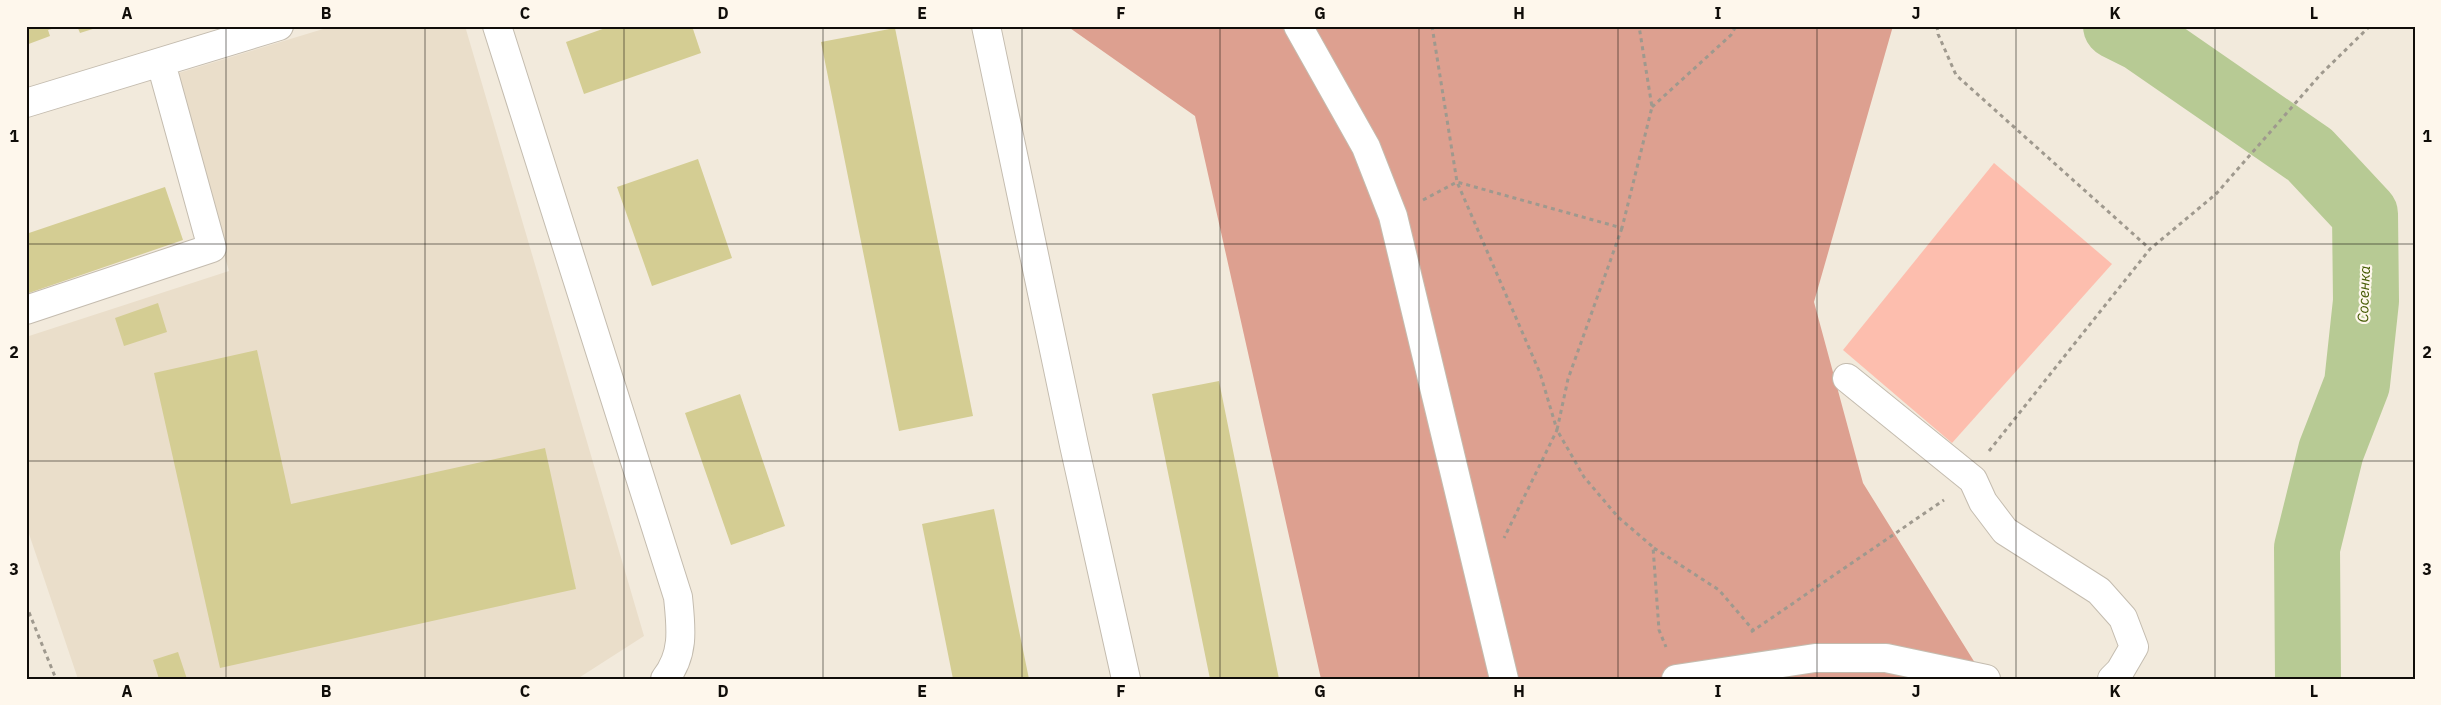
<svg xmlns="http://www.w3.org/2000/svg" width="2441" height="705" font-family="'IBM Plex Sans',sans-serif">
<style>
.built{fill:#eadeca}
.green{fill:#fdbeae}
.forest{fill:#dda090}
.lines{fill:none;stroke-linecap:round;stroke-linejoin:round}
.river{stroke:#b7ca94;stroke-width:66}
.building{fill:#d4cd93}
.minor-casing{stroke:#c4bcaf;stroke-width:30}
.path{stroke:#9f998e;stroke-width:3;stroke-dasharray:4 4;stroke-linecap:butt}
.minor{stroke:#fff;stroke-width:28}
.grid{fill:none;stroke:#100d09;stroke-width:1;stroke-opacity:0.55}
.labels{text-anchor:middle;stroke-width:4.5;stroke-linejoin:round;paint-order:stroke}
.water-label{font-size:15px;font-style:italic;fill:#465b04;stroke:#fef7ec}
.neatline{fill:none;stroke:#100d09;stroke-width:2}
.grid-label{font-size:16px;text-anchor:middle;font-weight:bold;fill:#100d09}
</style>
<rect width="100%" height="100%" fill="#f2eadc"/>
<path class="built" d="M 333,26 L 465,26 L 644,636 L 577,679 L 78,679 L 26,525 L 26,337 L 229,271 L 172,75 Z"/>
<path class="green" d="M 1994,163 L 2112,264 L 1952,443 L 1843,350 Z"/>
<path class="forest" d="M 1067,26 L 1893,26 L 1814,302 L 1863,483 L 1985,679 L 1321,679 L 1195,116 Z"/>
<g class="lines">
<path class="river" d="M 2116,26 L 2142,39 L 2310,155 L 2365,214 L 2366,301 L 2357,384 L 2331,451 L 2307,548 L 2308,679"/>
</g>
<path class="building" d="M 26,26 L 59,26 L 59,27 L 48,30 L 50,36 L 26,45 Z
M 77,26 L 99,26 L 99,27 L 80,33 Z
M 611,26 L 692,26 L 701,53 L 584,94 L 566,42 Z
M 895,28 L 973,416 L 899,431 L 821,42 Z
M 698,159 L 732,258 L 652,286 L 617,187 Z
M 165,187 L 183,240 L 26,294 L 26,234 Z
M 158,303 L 167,332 L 124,346 L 115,318 Z
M 257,350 L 291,504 L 545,448 L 576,589 L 220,668 L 154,373 Z
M 1219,381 L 1279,679 L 1210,679 L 1152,394 Z
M 740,394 L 785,526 L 731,545 L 685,413 Z
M 994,509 L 1029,679 L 953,679 L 922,524 Z
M 178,652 L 187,679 L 159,679 L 153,660 Z"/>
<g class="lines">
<defs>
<path id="minor" d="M 497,26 L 678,597 C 681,627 685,654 665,679
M 986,26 L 1074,445 L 1126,679
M 1298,26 L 1366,147 L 1393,216 L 1504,679
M 26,103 L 279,26
M 26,310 L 212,248 L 161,63
M 1847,378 L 1973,480 L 1983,502 L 2005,531 L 2099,591 L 2123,618 L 2134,647 L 2120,671 L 2112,679
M 1676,679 L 1815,658 L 1886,658 L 1986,679"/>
</defs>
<use href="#minor" class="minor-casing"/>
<path class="path" d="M 1432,26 L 1457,182 L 1540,373 L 1557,430 L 1504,538
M 1937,26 L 1938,34 L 1956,75 L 2150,249
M 1652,107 L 1731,35 L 1736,26
M 1423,200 L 1457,182 L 1622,228 L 1652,107 L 1639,26
M 1622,228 L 1568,379 L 1557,430 L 1584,477 L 1618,517 L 1653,547 L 1659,630 L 1666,647
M 1989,451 L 2150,249 L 2216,194 L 2320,75 L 2370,26
M 1654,548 L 1719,590 L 1754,631
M 26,605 L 56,679
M 1751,632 L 1944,500"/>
<use href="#minor" class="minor"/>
</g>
<path class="grid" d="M 226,26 L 226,679M 425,26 L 425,679M 624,26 L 624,679M 823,26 L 823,679M 1022,26 L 1022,679M 1220,26 L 1220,679M 1419,26 L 1419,679M 1618,26 L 1618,679M 1817,26 L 1817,679M 2016,26 L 2016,679M 2215,26 L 2215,679M 26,244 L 2415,244M 26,461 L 2415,461"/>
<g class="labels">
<g class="water-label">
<text transform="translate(2364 294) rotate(-88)" y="5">Сосенка</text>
</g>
</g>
<rect width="2441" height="705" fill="none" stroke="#fef7ec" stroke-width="55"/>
<rect x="28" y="28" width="2386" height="650" class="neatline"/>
<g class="grid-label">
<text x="127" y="19">A</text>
<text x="326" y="19">B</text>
<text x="525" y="19">C</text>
<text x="723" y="19">D</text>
<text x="922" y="19">E</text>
<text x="1121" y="19">F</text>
<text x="1320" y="19">G</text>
<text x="1519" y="19">H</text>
<text x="1718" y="19">I</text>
<text x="1916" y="19">J</text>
<text x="2115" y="19">K</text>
<text x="2314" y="19">L</text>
<text x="14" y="142">1</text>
<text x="2427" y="142">1</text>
<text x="14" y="358">2</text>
<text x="2427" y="358">2</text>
<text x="14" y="575">3</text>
<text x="2427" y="575">3</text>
<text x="127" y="697">A</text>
<text x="326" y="697">B</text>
<text x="525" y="697">C</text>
<text x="723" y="697">D</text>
<text x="922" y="697">E</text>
<text x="1121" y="697">F</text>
<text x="1320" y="697">G</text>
<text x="1519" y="697">H</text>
<text x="1718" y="697">I</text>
<text x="1916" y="697">J</text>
<text x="2115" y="697">K</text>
<text x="2314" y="697">L</text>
</g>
</svg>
